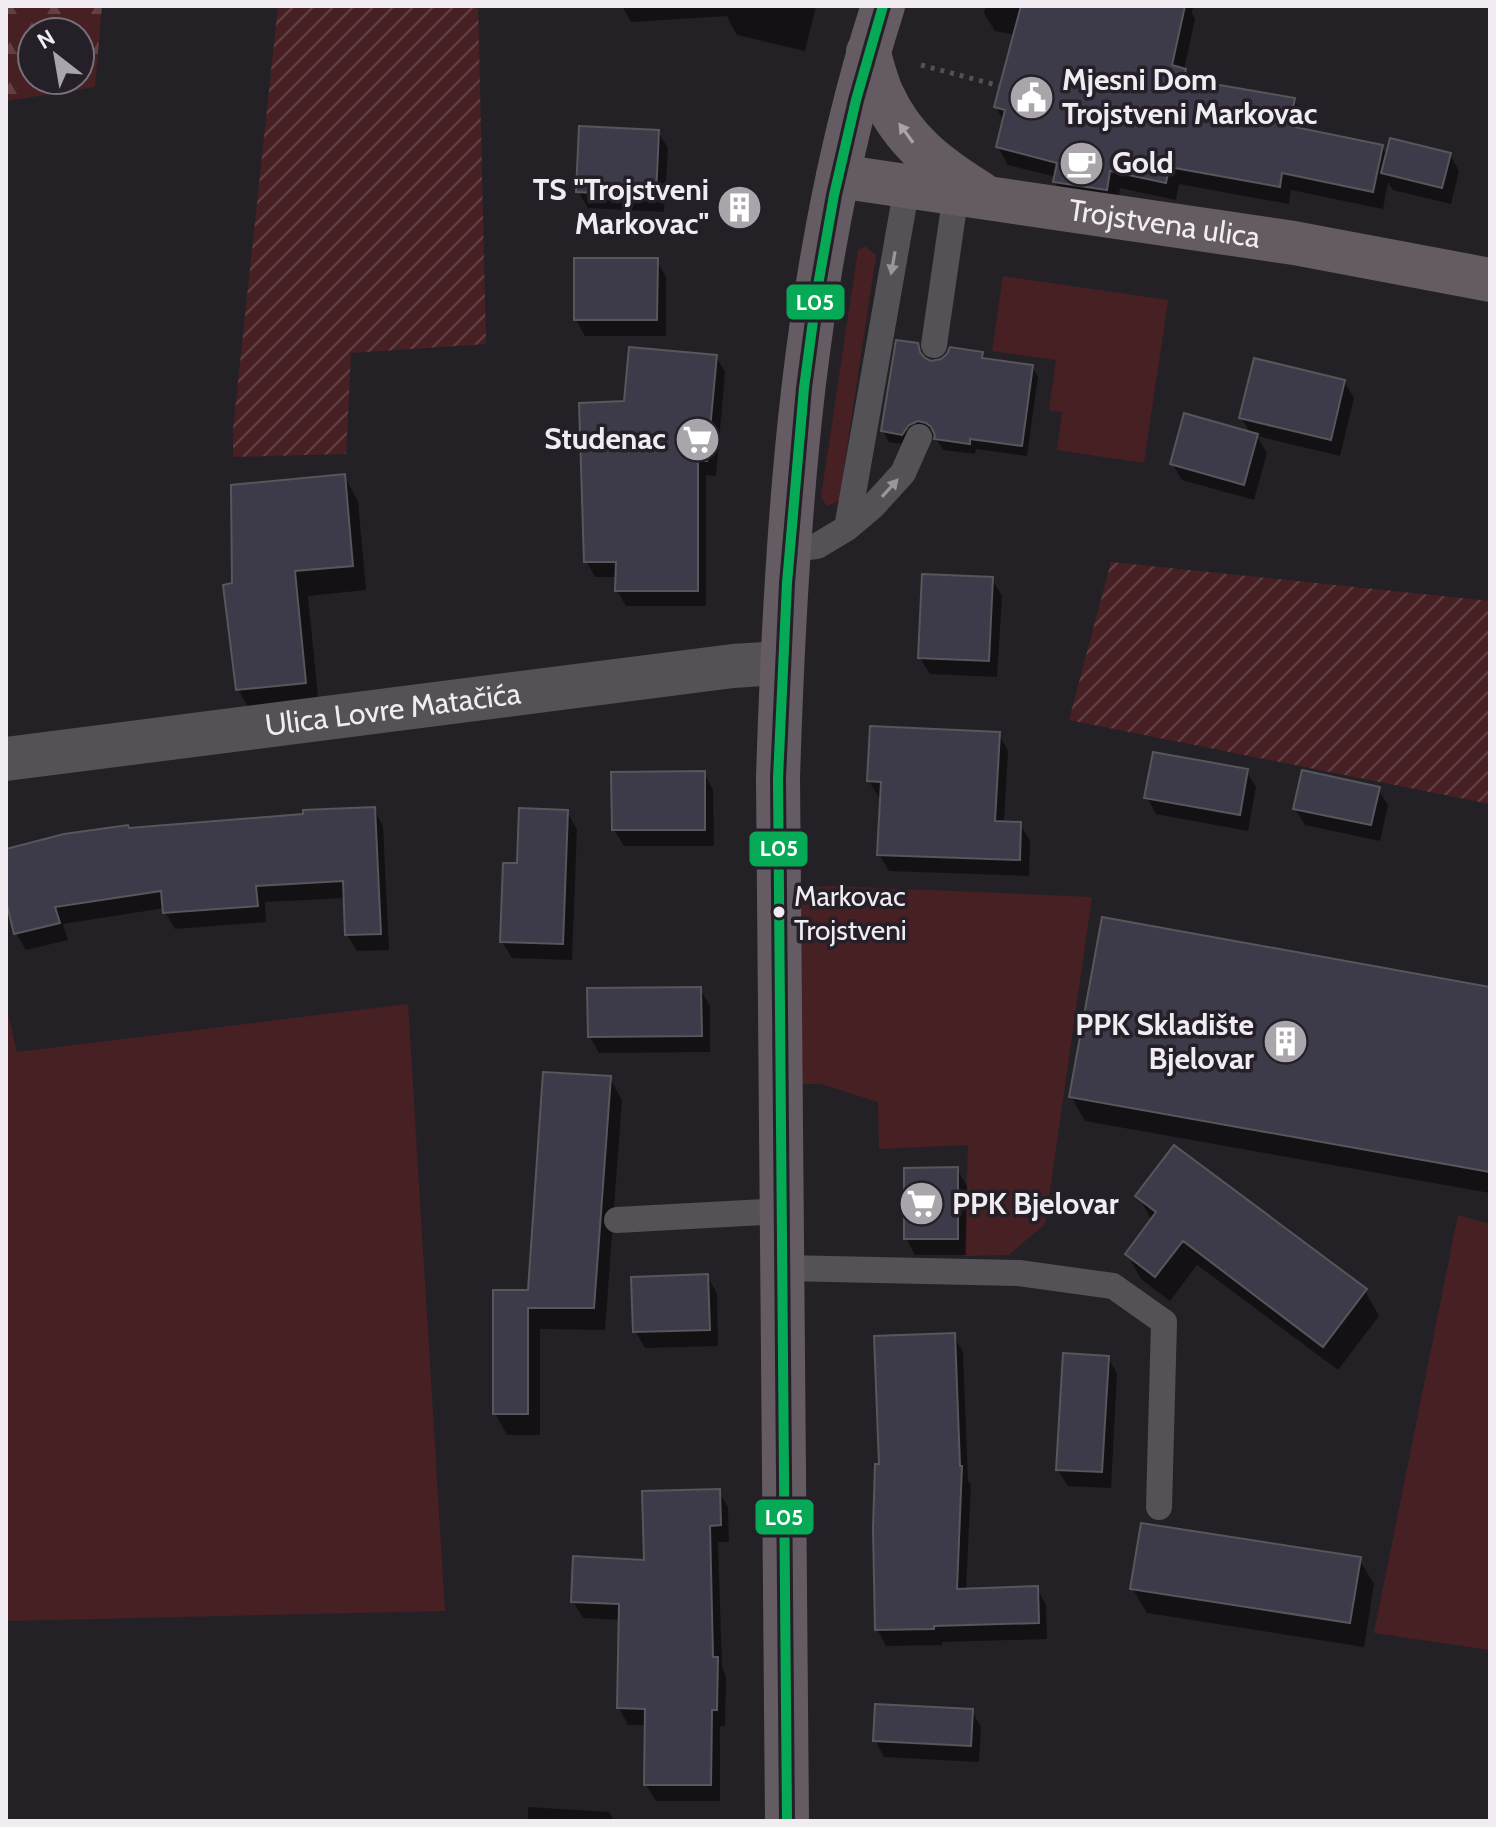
<svg xmlns="http://www.w3.org/2000/svg" width="1496" height="1827" font-family="Cabin,sans-serif">
<style>
.grass{fill:#472024}
.forest{fill:url(#forest-firs);fill-rule:evenodd}
.garden{fill:url(#garden-furrows)}
.shadow{fill:#0007}
.building{fill:#3d3b49;stroke:#57565a;stroke-width:2}
.lines{fill:none;stroke-linecap:round;stroke-linejoin:round}
.path{stroke:#535154;stroke-width:5;stroke-dasharray:4 6;stroke-linecap:butt}
.lane{stroke:#545256;stroke-width:26}
.secondary{stroke:#545256;stroke-width:44}
.primary{stroke:#645c62;stroke-width:44}
.bus-1-casing{stroke:#251f28;stroke-width:16}
.bus-1{stroke:#06aa56;stroke-width:10}
.oneway{fill:#aaa4aa}
.oneway2{fill:#9a979c}
.bus-dot{fill:#f0ecf2;stroke:#251f28;stroke-width:3}
.labels{text-anchor:middle;stroke-width:7;stroke-linejoin:round;paint-order:stroke}
.bus-label{font-size:28px;fill:#f0ecf2;stroke:#251f28;text-anchor:start}
.poi-label{font-size:30px;font-weight:bold;fill:#f0ecf2;stroke:#251f28;text-anchor:start}
.street-label{font-size:30px;fill:#f0ecf2;stroke:#251f28}
.line-badge{stroke:#251f28;stroke-width:3}
.badge-label{font-size:22px;text-anchor:middle;font-weight:bold;fill:#fff}
</style>
<defs>
<pattern id="forest-firs" width="22" height="20" patternUnits="userSpaceOnUse" patternTransform="scale(2)"><rect width="22" height="20" fill="#472024"/><path d="M5 1l3.5 6h-7zM16 11l3.5 6h-7z" fill="#624144"/></pattern>
<pattern id="garden-furrows" width="10" height="10" patternUnits="userSpaceOnUse" patternTransform="scale(2)"><rect width="10" height="10" fill="#472024"/><path d="M-1 1l2-2M0 10L10 0M9 11l2-2" fill="none" stroke="#624144"/></pattern>
</defs>
<rect width="100%" height="100%" fill="#242126"/>
<path class="grass" d="M 865,246 L 876,255 L 839,501 L 827,506 L 821,497 L 858,250 Z
M 1003,276 L 1168,300 L 1144,463 L 1057,450 L 1062,412 L 1049,410 L 1056,360 L 992,351 Z
M 832,886 L 1092,897 L 1045,1224 L 1009,1255 L 964,1256 L 968,1145 L 879,1149 L 878,1102 L 821,1084 L 781,1084 L 779,889 Z
M 408,1004 L 445,1611 L 6,1621 L 6,1006 L 17,1052 Z
M 1458,1215 L 1490,1224 L 1490,1404 L 1487,1412 L 1490,1413 L 1490,1650 L 1374,1633 Z"/>
<path class="forest" d="M 6,6 L 102,6 L 95,87 L 6,101 ZM 32,32 L 80,32 L 80,80 L 32,80 Z"/>
<path class="garden" d="M 278,6 L 478,6 L 486,344 L 351,353 L 346,454 L 233,457 L 233,429 Z
M 1111,562 L 1490,601 L 1490,804 L 1069,720 Z"/>
<path class="shadow" d="M 622,6 L 816,6 L 805,51 L 737,35 L 728,19 L 728,16 L 631,22 Z
M 986,6 L 1193,6 L 1192,13 L 1195,19 L 1184,70 L 1192,82 L 1294,100 L 1304,118 L 1302,130 L 1382,147 L 1388,157 L 1450,155 L 1459,171 L 1451,204 L 1393,190 L 1388,182 L 1383,209 L 1291,190 L 1289,204 L 1179,184 L 1176,200 L 1120,188 L 1117,207 L 1065,200 L 1055,182 L 1056,177 L 1008,165 L 998,147 L 1004,122 L 996,107 L 1015,35 L 995,31 L 984,13 Z
M 658,132 L 668,148 L 664,212 L 588,208 L 578,191 Z
M 656,260 L 666,277 L 666,336 L 585,336 L 576,320 Z
M 917,345 L 924,359 L 932,363 L 982,354 L 986,360 L 1032,367 L 1038,377 L 1027,456 L 976,449 L 975,454 L 943,450 L 936,439 L 937,435 L 925,431 L 909,445 L 889,442 L 883,431 Z
M 716,356 L 725,372 L 716,476 L 706,475 L 706,606 L 626,606 L 617,590 L 618,577 L 595,577 L 586,561 L 626,403 Z
M 1344,381 L 1354,398 L 1340,456 L 1257,436 L 1267,453 L 1254,500 L 1182,480 L 1172,463 L 1251,434 L 1241,418 Z
M 344,476 L 358,501 L 366,590 L 308,596 L 319,707 L 252,714 L 238,689 L 234,585 Z
M 992,579 L 1002,596 L 997,677 L 930,674 L 920,658 Z
M 999,734 L 1008,751 L 1004,823 L 1020,824 L 1030,841 L 1029,876 L 889,871 L 879,854 L 882,798 L 879,798 L 869,781 Z
M 1246,771 L 1256,787 L 1248,831 L 1156,814 L 1147,797 Z
M 704,773 L 713,790 L 714,846 L 624,846 L 614,830 Z
M 1378,789 L 1388,805 L 1380,841 L 1305,825 L 1295,809 Z
M 374,809 L 383,826 L 389,950 L 357,951 L 347,935 L 345,898 L 265,902 L 266,922 L 175,929 L 165,912 L 165,908 L 63,924 L 68,940 L 26,950 L 16,933 L 6,893 L 6,851 L 129,830 Z
M 567,812 L 577,829 L 572,960 L 512,958 L 502,942 L 519,865 Z
M 700,989 L 710,1006 L 710,1052 L 599,1053 L 590,1037 Z
M 1490,989 L 1490,1193 L 1085,1121 L 1071,1096 Z
M 610,1078 L 622,1100 L 605,1330 L 540,1329 L 540,1435 L 507,1435 L 495,1413 L 530,1292 Z
M 957,1169 L 967,1186 L 966,1255 L 915,1255 L 906,1238 Z
M 1138,1196 L 1365,1291 L 1379,1316 L 1338,1370 L 1197,1265 L 1170,1301 L 1141,1279 L 1127,1254 L 1152,1221 Z
M 707,1276 L 717,1293 L 718,1346 L 645,1348 L 635,1331 Z
M 953,1335 L 963,1352 L 968,1481 L 971,1484 L 966,1590 L 1037,1588 L 1046,1605 L 1047,1639 L 942,1642 L 942,1645 L 886,1646 L 877,1629 L 881,1466 Z
M 1108,1357 L 1117,1374 L 1111,1488 L 1068,1486 L 1058,1470 Z
M 718,1491 L 728,1507 L 729,1542 L 718,1542 L 722,1667 L 726,1676 L 725,1726 L 720,1726 L 720,1801 L 656,1801 L 646,1785 L 647,1725 L 628,1725 L 619,1708 L 621,1620 L 583,1618 L 573,1601 L 646,1562 Z
M 1359,1559 L 1374,1584 L 1364,1647 L 1147,1613 L 1132,1588 Z
M 972,1711 L 981,1727 L 979,1762 L 884,1757 L 875,1740 Z
M 528,1807 L 609,1812 L 614,1821 L 528,1821 Z"/>
<path class="building" d="M 1021,6 L 1185,6 L 1172,65 L 1186,69 L 1184,79 L 1295,98 L 1290,126 L 1383,145 L 1373,192 L 1282,173 L 1280,187 L 1169,167 L 1166,183 L 1110,171 L 1107,190 L 1053,182 L 1057,163 L 996,147 L 1005,110 L 994,107 Z
M 579,126 L 659,130 L 656,196 L 576,192 Z
M 1390,138 L 1451,153 L 1442,188 L 1381,173 Z
M 574,258 L 658,258 L 657,320 L 574,320 Z
M 896,340 L 918,343 L 920,352 L 925,358 L 931,361 L 941,359 L 947,354 L 950,347 L 983,352 L 982,358 L 1033,365 L 1022,446 L 970,439 L 970,444 L 934,439 L 935,435 L 931,427 L 926,423 L 918,421 L 909,425 L 902,435 L 881,431 Z
M 629,347 L 717,355 L 707,461 L 698,460 L 698,591 L 615,591 L 616,562 L 584,562 L 579,403 L 624,401 Z
M 1254,358 L 1345,380 L 1331,440 L 1239,418 Z
M 1184,413 L 1258,434 L 1244,485 L 1170,464 Z
M 345,474 L 353,566 L 295,571 L 306,683 L 236,690 L 223,585 L 232,583 L 231,485 Z
M 922,574 L 993,577 L 989,661 L 918,658 Z
M 870,726 L 1000,732 L 995,821 L 1021,822 L 1020,860 L 877,855 L 881,782 L 867,781 Z
M 1153,752 L 1248,769 L 1240,815 L 1144,798 Z
M 1302,770 L 1380,787 L 1371,825 L 1293,809 Z
M 705,771 L 705,830 L 612,830 L 611,772 Z
M 375,807 L 381,934 L 345,935 L 343,881 L 256,886 L 258,906 L 163,913 L 161,891 L 55,907 L 60,923 L 14,934 L 6,901 L 6,849 L 64,834 L 128,825 L 129,828 L 303,814 L 303,810 Z
M 519,808 L 568,810 L 563,944 L 500,942 L 503,863 L 517,863 Z
M 1102,917 L 1490,987 L 1490,1172 L 1069,1097 Z
M 701,987 L 702,1036 L 588,1037 L 587,988 Z
M 543,1072 L 611,1076 L 594,1308 L 528,1308 L 528,1414 L 493,1414 L 493,1290 L 528,1290 Z
M 1174,1145 L 1367,1289 L 1323,1347 L 1183,1241 L 1155,1277 L 1125,1254 L 1156,1212 L 1135,1196 Z
M 958,1167 L 958,1239 L 904,1239 L 904,1168 Z
M 708,1274 L 710,1330 L 633,1332 L 631,1277 Z
M 955,1333 L 960,1466 L 962,1466 L 957,1589 L 1038,1586 L 1039,1623 L 934,1626 L 934,1629 L 875,1630 L 873,1528 L 875,1464 L 879,1464 L 874,1336 Z
M 1063,1353 L 1109,1356 L 1102,1472 L 1056,1470 Z
M 720,1489 L 721,1525 L 710,1526 L 713,1657 L 718,1657 L 717,1710 L 712,1710 L 711,1785 L 644,1785 L 645,1709 L 617,1708 L 619,1604 L 571,1602 L 573,1556 L 644,1560 L 642,1491 Z
M 1141,1523 L 1361,1557 L 1350,1623 L 1130,1589 Z
M 875,1704 L 973,1709 L 971,1746 L 873,1741 Z"/>
<g class="lines">
<path class="path" d="M 921,65 L 1000,86"/>
<path class="lane" d="M 934,345 L 956,193
M 847,528 L 907,186
M 789,550 L 817,546 L 847,528 L 873,506 L 903,473 L 919,437
M 617,1220 L 782,1211
M 783,1268 L 1019,1273 L 1113,1286 L 1164,1322 L 1159,1507"/>
<path class="secondary" id="s1" d="M 6,759 L 733,666 L 781,663"/>
<g class="primary">
<path d="M 868,52 C 873,66 876,81 882,94 C 903,141 938,167 980,193"/>
<path id="s2" d="M 838,176 L 1294,243 L 1490,280"/>
<path d="M 787,1821 L 778,778 C 786,518 803,254 883,6"/>
</g>
<defs>
<path id="bus-1" d="M 787,1821 L 778,778 L 787,583 L 804,388 L 817,291 L 834,195 L 856,100 L 883,6"/>
</defs>
<use href="#bus-1" class="bus-1-casing"/>
<use href="#bus-1" class="bus-1"/>
</g>
<defs><path id="oneway-solid" d="M-6-.8H1V-3.2L6.5 0L1 3.2V.8H-6Z" transform="scale(2)"/></defs>
<use class="oneway" href="#oneway-solid" transform="translate(906 133) rotate(-126)"/>
<g class="oneway2">
<use href="#oneway-solid" transform="translate(893 263) rotate(100)"/>
<use href="#oneway-solid" transform="translate(890 488) rotate(-48)"/>
</g>
<defs>
<symbol id="civic-disc" viewBox="-11 -11 22 22"><circle r="9.5" fill="#a9a5ab" stroke="#251f28"/><path d="M-.6-6.5H3V-4.5H.6V-3L4-1V1h2V6H-6V1h2V-1L-.6-3ZM-1.2 2.5V6h2.4V2.5Z" fill="#fff"/></symbol>
<symbol id="cafe-disc" viewBox="-11 -11 22 22"><circle r="9.5" fill="#a9a5ab" stroke="#251f28"/><path d="M-5.5-4.5H6V0H3Q3 3.5 0 3.5H-2.5Q-5.5 3.5-5.5 0ZM3-3.2v2h1.7v-2ZM-6 4.5H4V6H-6Z" fill="#fff"/></symbol>
<symbol id="building-disc" viewBox="-11 -11 22 22"><circle r="9.5" fill="#a9a5ab" stroke="#251f28"/><path d="M-4-6H4V6H1V3H-1V6H-4ZM-2.5-4.3h1.7v1.8h-1.7ZM.8-4.3h1.7v1.8H.8ZM-2.5-1h1.7V.8h-1.7ZM.8-1h1.7V.8H.8Z" fill="#fff"/></symbol>
<symbol id="supermarket-disc" viewBox="-11 -11 22 22"><circle r="9.5" fill="#a9a5ab" stroke="#251f28"/><path d="M-6-5.5h2.5l.6 2H6L4.5 2H-2.5L-4.4-4H-6ZM-1.5 3.2a1.3 1.3 0 1 0 .1 0ZM3 3.2a1.3 1.3 0 1 0 .1 0Z" fill="#fff"/></symbol>
</defs>
<g fill-rule="evenodd">
<use href="#civic-disc" x="1006" y="72" width="51" height="51"/>
<use href="#cafe-disc" x="1056" y="138" width="51" height="51"/>
<use href="#building-disc" x="714" y="182" width="51" height="51"/>
<use href="#supermarket-disc" x="672" y="414" width="51" height="51"/>
<use href="#building-disc" x="1260" y="1016" width="51" height="51"/>
<use href="#supermarket-disc" x="896" y="1178" width="51" height="51"/>
</g>
<circle class="bus-dot" cx="779" cy="912" r="7"/>
<g class="labels">
<g class="bus-label">
<text x="794" y="906">Markovac<tspan x="794" dy="34">Trojstveni</tspan></text>
</g>
<g class="poi-label">
<text x="1062" y="90">Mjesni Dom<tspan x="1062" dy="34">Trojstveni Markovac</tspan></text>
<text x="1112" y="173">Gold</text>
<text x="709" y="200" text-anchor="end">TS "Trojstveni<tspan x="709" dy="34">Markovac"</tspan></text>
<text x="666" y="449" text-anchor="end">Studenac</text>
<text x="1254" y="1035" text-anchor="end">PPK Skladište<tspan x="1254" dy="34">Bjelovar</tspan></text>
<text x="952" y="1214">PPK Bjelovar</text>
</g>
<g class="street-label">
<text dy="10" stroke="none"><textPath href="#s2" startOffset="330">Trojstvena ulica</textPath></text>
<text dy="10" stroke="none"><textPath href="#s1" startOffset="390">Ulica Lovre Matačića</textPath></text>
</g>
</g>
<g class="line-badge">
<rect x="785" y="283" width="61" height="38" rx="8" fill="#06aa56"/>
<rect x="748" y="830" width="61" height="38" rx="8" fill="#06aa56"/>
<rect x="754" y="1498" width="61" height="38" rx="8" fill="#06aa56"/>
</g>
<g class="badge-label">
<text x="815" y="310">L05</text>
<text x="779" y="856">L05</text>
<text x="784" y="1525">L05</text>
</g>
<rect width="1496" height="1827" fill="none" stroke="#f0ecf2" stroke-width="16"/>
<g transform="translate(56 56) rotate(329)"><circle r="38" fill="#251f28" stroke="#767179" stroke-width="2"/>
<path d="M0-6L14 30L0 20L-14 30Z" fill="#a9a5ab"/>
<text y="-12" font-size="22" font-weight="bold" text-anchor="middle" fill="#f0ecf2">N</text>
</g>
</svg>
